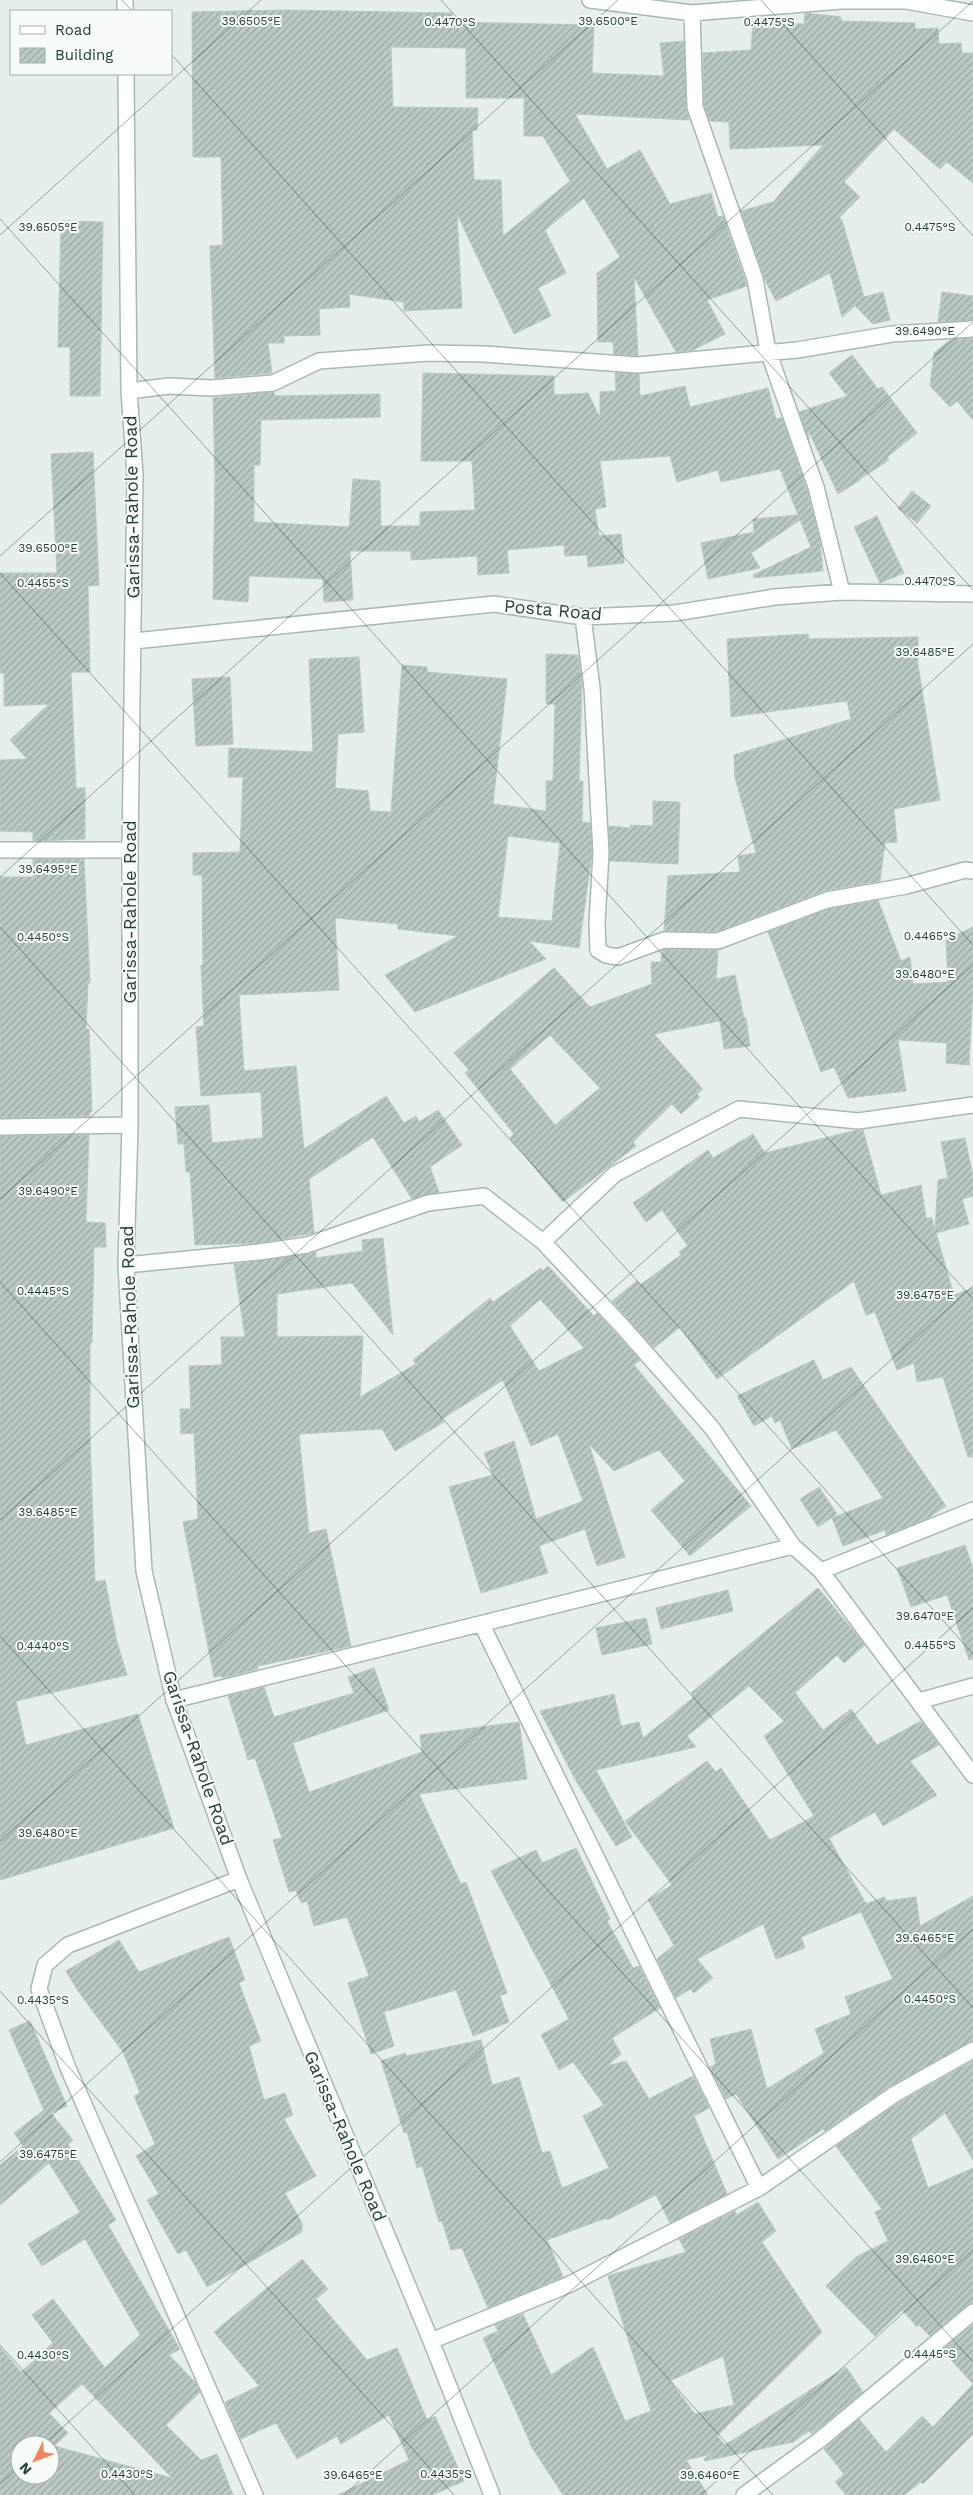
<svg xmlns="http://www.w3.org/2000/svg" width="973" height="2495" font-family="'Work Sans',sans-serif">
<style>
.building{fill:url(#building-hatch);stroke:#b8c9c2;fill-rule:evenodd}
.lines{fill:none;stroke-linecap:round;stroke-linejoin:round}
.minor-casing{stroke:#a8b8b2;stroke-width:18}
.minor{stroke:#fff;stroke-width:15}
.ticks{fill:none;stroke:#24423a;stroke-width:1;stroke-opacity:0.45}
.labels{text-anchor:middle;stroke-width:4;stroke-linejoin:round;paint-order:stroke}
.street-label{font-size:18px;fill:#24423a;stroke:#f7fbf9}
.ticks-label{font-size:12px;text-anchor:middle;fill:#24423a;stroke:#f7fbf9;stroke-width:4;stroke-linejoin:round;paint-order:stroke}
</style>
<defs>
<pattern id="building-hatch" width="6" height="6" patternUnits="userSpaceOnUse" patternTransform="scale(1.25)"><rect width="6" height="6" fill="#bbcac4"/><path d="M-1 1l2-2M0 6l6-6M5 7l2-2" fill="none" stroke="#98a6a0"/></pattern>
</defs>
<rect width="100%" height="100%" fill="#e6efeb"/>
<path class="building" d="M 284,10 L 452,13 L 452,22 L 594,25 L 592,73 L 664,76 L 660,43 L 684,41 L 686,107 L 689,120 L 575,114 L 607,169 L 640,150 L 670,204 L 711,193 L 718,217 L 723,216 L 747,286 L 707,300 L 725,334 L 693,350 L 676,352 L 634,277 L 638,356 L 614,354 L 613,342 L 598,342 L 597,273 L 620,257 L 584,198 L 545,230 L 566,273 L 538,288 L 551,316 L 514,334 L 457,214 L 462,308 L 404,311 L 404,302 L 349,294 L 350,307 L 319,309 L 320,335 L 284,336 L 284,343 L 268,343 L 272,373 L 215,378 L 210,246 L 223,245 L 221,157 L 193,157 L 192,12 ZM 391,47 L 466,48 L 466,98 L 524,98 L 524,136 L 543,136 L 570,181 L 503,236 L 501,180 L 474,180 L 472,130 L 477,130 L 478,108 L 393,107 Z
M 805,13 L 841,17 L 841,21 L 915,23 L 915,29 L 938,28 L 939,44 L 961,43 L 962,53 L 973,53 L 973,183 L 947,162 L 940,169 L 894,129 L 844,182 L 860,197 L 839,218 L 842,220 L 864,297 L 883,292 L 890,320 L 873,324 L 855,306 L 842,317 L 830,273 L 776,301 L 765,280 L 741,211 L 773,202 L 823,145 L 730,149 L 729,122 L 710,121 L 704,105 L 703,53 L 751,50 L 753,22 L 804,24 Z
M 61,221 L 103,222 L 100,396 L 70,396 L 70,347 L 58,347 Z
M 942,292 L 973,296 L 973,320 L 938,322 Z
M 973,338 L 973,420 L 957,401 L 950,407 L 930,386 L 934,353 L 950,340 Z
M 852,355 L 878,389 L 882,387 L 917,433 L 887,457 L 889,460 L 860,479 L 859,478 L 860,480 L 838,494 L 808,430 L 809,440 L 799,412 L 847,396 L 829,373 Z
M 423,373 L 554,376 L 554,395 L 588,393 L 600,418 L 600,392 L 616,391 L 615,373 L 639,374 L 640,396 L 685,386 L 690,407 L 768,388 L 776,419 L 782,418 L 807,490 L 820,541 L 823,571 L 754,578 L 753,575 L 811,547 L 800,520 L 751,553 L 760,568 L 708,579 L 701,543 L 754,532 L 753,519 L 798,515 L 780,469 L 721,482 L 718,470 L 677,482 L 670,456 L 600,461 L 606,507 L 595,509 L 599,536 L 621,534 L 624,563 L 588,567 L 587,555 L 565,556 L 564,545 L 507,550 L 509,573 L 478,575 L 477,556 L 411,560 L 411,551 L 350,551 L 353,600 L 324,602 L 323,579 L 249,576 L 248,602 L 213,599 L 215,477 L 213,398 L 274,392 L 275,396 L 380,394 L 380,417 L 261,420 L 260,465 L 254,465 L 254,522 L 349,527 L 353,479 L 380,481 L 381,526 L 420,526 L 420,512 L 475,510 L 472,461 L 421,461 Z
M 93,452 L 99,585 L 88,586 L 90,672 L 71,672 L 76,788 L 85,788 L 85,839 L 33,841 L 33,832 L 0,831 L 0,760 L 27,759 L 10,740 L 49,704 L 4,706 L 4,673 L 0,673 L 0,573 L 57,573 L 51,454 Z
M 912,491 L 931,506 L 917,523 L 898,508 Z
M 877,516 L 904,573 L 880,583 L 854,527 Z
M 808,634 L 809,639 L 918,637 L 918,665 L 940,800 L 894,809 L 897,842 L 885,843 L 880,881 L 824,891 L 716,932 L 664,931 L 668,876 L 740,872 L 738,856 L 756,853 L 735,778 L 734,755 L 851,719 L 847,701 L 731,717 L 727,639 Z
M 546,654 L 578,655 L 582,684 L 579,781 L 583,781 L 582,822 L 590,823 L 592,853 L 579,948 L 529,941 L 546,959 L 415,1012 L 385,975 L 458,936 L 398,929 L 398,924 L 335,918 L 339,990 L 239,995 L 244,1071 L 296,1066 L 304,1149 L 386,1096 L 404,1123 L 416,1116 L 419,1122 L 438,1110 L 462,1145 L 430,1167 L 439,1192 L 412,1199 L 373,1137 L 309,1179 L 314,1233 L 258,1243 L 195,1245 L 190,1172 L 186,1172 L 184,1144 L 178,1144 L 175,1107 L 209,1105 L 212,1143 L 263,1138 L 261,1092 L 201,1096 L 196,1027 L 204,1026 L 201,965 L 203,965 L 202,875 L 193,875 L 193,853 L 240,852 L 243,777 L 228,777 L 229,748 L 313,752 L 309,659 L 359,657 L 364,732 L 338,734 L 335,788 L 368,791 L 370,811 L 391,812 L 402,665 L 427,667 L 427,672 L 507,679 L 493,804 L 546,811 L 546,781 L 553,781 L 555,704 L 546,704 ZM 508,836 L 560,843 L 552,921 L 498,917 Z
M 230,677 L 233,744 L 196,746 L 192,679 Z
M 653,801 L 680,802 L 678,864 L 610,861 L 609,826 L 630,828 L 630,825 L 653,826 Z
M 33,859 L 84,859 L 90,983 L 88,983 L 86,1029 L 89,1029 L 92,1112 L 90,1112 L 89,1116 L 0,1118 L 0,877 L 33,877 Z
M 878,900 L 901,961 L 910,957 L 913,984 L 948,982 L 946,940 L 973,927 L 973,989 L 969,1065 L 946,1063 L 947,1043 L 898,1040 L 906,1091 L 848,1098 L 834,1067 L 821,1072 L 768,932 L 829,909 Z
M 666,949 L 718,950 L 716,979 L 735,975 L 744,1018 L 746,1018 L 750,1046 L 724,1049 L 720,1021 L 654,1034 L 703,1089 L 697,1094 L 700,1097 L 681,1114 L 672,1104 L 633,1142 L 636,1146 L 563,1202 L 510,1138 L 514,1134 L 465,1073 L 469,1070 L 454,1053 L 554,968 L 590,1007 L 652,984 L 651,962 L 661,962 L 662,951 ZM 550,1035 L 600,1088 L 555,1125 L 510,1069 Z
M 857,1130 L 863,1130 L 881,1195 L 921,1185 L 926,1218 L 932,1218 L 935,1230 L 938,1180 L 948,1178 L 941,1142 L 965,1138 L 973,1176 L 973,1196 L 962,1199 L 969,1224 L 936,1233 L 954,1295 L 973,1288 L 973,1457 L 968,1457 L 943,1377 L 917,1382 L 914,1363 L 897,1370 L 875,1312 L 866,1315 L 854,1281 L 717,1379 L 680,1327 L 654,1348 L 612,1301 L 637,1281 L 640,1285 L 681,1255 L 679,1252 L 688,1246 L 662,1210 L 646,1222 L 633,1203 L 708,1150 L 713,1158 L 753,1134 L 765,1153 Z
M 89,1135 L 86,1222 L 105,1223 L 106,1247 L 94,1247 L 92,1343 L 90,1343 L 90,1436 L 95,1582 L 105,1580 L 117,1642 L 127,1675 L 16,1701 L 26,1745 L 138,1714 L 174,1828 L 0,1880 L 0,1136 Z
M 383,1238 L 393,1335 L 352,1283 L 277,1294 L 277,1337 L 363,1336 L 360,1397 L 416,1364 L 413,1360 L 490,1298 L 493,1302 L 541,1268 L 543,1271 L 548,1266 L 594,1316 L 597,1313 L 640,1360 L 634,1365 L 751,1506 L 690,1556 L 651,1510 L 685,1481 L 659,1450 L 614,1471 L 589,1444 L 625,1557 L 597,1566 L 585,1529 L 539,1546 L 548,1573 L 481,1593 L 449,1487 L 493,1475 L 484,1453 L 514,1441 L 536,1519 L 583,1501 L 558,1434 L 531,1446 L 503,1380 L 442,1419 L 444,1422 L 395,1451 L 382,1429 L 299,1434 L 309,1533 L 326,1529 L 351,1646 L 258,1666 L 258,1669 L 222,1678 L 222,1676 L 214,1677 L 183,1522 L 198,1519 L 194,1433 L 181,1434 L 180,1409 L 191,1409 L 189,1366 L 222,1365 L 221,1337 L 245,1337 L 234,1264 L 316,1252 L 316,1258 L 363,1251 L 362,1240 ZM 540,1299 L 584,1348 L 539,1371 L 510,1326 Z
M 814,1360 L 823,1380 L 851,1367 L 946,1506 L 928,1518 L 886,1535 L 885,1530 L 843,1546 L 832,1518 L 883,1498 L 836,1430 L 792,1449 L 780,1420 L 775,1423 L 772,1416 L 754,1426 L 737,1396 Z
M 819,1487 L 837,1514 L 818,1527 L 800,1499 Z
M 965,1545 L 973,1568 L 973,1659 L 969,1660 L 947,1595 L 911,1607 L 897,1568 Z
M 818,1588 L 865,1645 L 844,1663 L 837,1655 L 795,1693 L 823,1730 L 851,1709 L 877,1745 L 921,1721 L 939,1745 L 910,1761 L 937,1795 L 883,1826 L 875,1812 L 829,1838 L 866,1904 L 884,1897 L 886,1901 L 916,1897 L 920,1926 L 973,1896 L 973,2041 L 890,2086 L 825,2131 L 823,2129 L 778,2159 L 736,2094 L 726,2099 L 710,2067 L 716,2064 L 710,2039 L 751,2029 L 767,2089 L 824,2053 L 815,2029 L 851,2014 L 845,1997 L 893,1979 L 861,1912 L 801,1937 L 805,1948 L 776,1959 L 763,1924 L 697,1959 L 713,1978 L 694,1993 L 690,1989 L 676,1998 L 657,1959 L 674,1945 L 648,1900 L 672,1885 L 625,1821 L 707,1761 L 716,1772 L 721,1768 L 770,1840 L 814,1816 L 764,1736 L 784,1721 L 749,1686 L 687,1736 L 696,1747 L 596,1770 L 632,1837 L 616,1846 L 575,1779 L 540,1711 L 614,1694 L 621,1726 L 639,1722 L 643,1738 L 694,1697 L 691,1693 Z
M 728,1590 L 733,1611 L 661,1629 L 656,1608 Z
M 646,1618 L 652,1644 L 602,1655 L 596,1628 Z
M 374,1668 L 389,1710 L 293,1743 L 309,1792 L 422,1752 L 420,1735 L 519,1722 L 527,1779 L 419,1794 L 461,1884 L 466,1882 L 507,1993 L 500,1996 L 509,2022 L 473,2036 L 456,1990 L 384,2012 L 394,2046 L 371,2054 L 348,1983 L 369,1976 L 347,1917 L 314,1926 L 307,1901 L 301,1903 L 296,1890 L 289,1892 L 273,1840 L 282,1838 L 255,1758 L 248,1760 L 228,1696 L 264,1687 L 274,1717 L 354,1693 L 348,1677 Z
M 576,1848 L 610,1919 L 607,1921 L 633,1968 L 639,1966 L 660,2008 L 612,2038 L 621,2054 L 607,2066 L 626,2061 L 649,2099 L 693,2076 L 709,2108 L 694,2116 L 727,2194 L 670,2223 L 656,2195 L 607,2220 L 606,2218 L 547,2240 L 563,2277 L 488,2308 L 462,2248 L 451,2250 L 442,2221 L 439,2222 L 422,2166 L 417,2168 L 407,2132 L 404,2133 L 381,2061 L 405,2053 L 406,2056 L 481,2040 L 492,2085 L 519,2077 L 542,2153 L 550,2151 L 562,2188 L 609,2168 L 583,2116 L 604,2105 L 573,2062 L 559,2070 L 541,2035 L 569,2019 L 491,1871 L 536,1850 L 542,1863 Z
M 229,1937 L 245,1980 L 239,1983 L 261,2041 L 249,2046 L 264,2100 L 285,2093 L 293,2115 L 284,2119 L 316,2176 L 285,2193 L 302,2223 L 302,2232 L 207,2287 L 186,2250 L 178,2254 L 147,2200 L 159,2194 L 136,2156 L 155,2144 L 134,2096 L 140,2093 L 123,2052 L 78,1991 L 66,1971 L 119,1940 L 139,1972 Z
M 30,2021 L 67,2106 L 51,2113 L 73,2140 L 68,2144 L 116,2220 L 108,2225 L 180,2349 L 169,2355 L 196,2383 L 200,2392 L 166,2425 L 201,2460 L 217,2454 L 233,2495 L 0,2495 L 0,2347 L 21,2372 L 53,2343 L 32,2315 L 53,2299 L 105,2368 L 140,2335 L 85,2239 L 42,2266 L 28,2244 L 80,2212 L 49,2163 L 0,2205 L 0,2165 L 23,2146 L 14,2133 L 44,2110 L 9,2030 ZM 82,2384 L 172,2478 L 54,2446 L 68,2433 L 49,2413 ZM 20,2445 L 50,2445 L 50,2475 L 20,2475 Z
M 973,2061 L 973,2160 L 945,2113 L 911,2139 L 928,2188 L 973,2168 L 973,2303 L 967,2305 L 930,2336 L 919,2325 L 917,2327 L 902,2310 L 875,2336 L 826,2286 L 856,2257 L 888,2241 L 875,2212 L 882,2209 L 836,2146 L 900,2102 Z
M 758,2202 L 776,2231 L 762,2242 L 822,2332 L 717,2436 L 725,2445 L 846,2367 L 863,2392 L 812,2434 L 809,2431 L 793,2442 L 705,2461 L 704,2459 L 712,2454 L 686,2460 L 708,2495 L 563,2495 L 529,2443 L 530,2442 L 483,2338 L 498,2331 L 495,2325 L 523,2314 L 551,2375 L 593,2347 L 625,2421 L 651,2411 L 608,2276 L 686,2252 L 679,2239 L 735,2211 L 737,2215 ZM 723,2356 L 734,2405 L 695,2414 L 670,2381 Z
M 302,2259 L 328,2289 L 316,2299 L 367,2360 L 397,2348 L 427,2420 L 435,2416 L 464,2481 L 432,2495 L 338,2495 L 409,2460 L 389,2415 L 341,2444 L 337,2436 L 297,2459 L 276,2423 L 241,2439 L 225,2402 L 259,2386 L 214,2332 Z
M 973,2324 L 973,2434 L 923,2484 L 921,2482 L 904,2495 L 846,2495 L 835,2482 L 844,2474 L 824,2449 L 859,2419 L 886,2452 L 922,2416 L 933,2427 L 973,2384 L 942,2350 Z"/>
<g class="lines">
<defs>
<path id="minor" d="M 125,0 L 125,11
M 590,0 L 692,13 L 841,1 L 906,1 L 973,13
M 692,13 L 695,107 L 755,279 L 768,351 L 816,487 L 842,592
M 126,74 L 129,391 L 135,474 L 130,850 L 130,1125 L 126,1265 L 144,1571 L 174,1700 L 239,1879 L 431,2341 L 492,2495
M 129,391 L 169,386 L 211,388 L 273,383 L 319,361 L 428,353 L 484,354 L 638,365 L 797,350 L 892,334 L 973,329
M 583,617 L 592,688 L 601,853 L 597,923 L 598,950 L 606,955 L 618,957 L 664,940 L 718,941 L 827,900 L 906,886 L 965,870 L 973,871
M 134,641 L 494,604 L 583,617 L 675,613 L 775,597 L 842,592 L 973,594
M 0,850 L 130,850
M 0,1127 L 130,1125
M 543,1242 L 615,1174 L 739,1109 L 858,1121 L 973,1105
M 126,1265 L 259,1252 L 307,1245 L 428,1203 L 484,1196 L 543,1242 L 622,1326 L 712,1428 L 793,1546 L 821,1571 L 973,1775
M 821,1571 L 973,1510
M 482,1625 L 759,2188 L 895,2094 L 973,2050
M 174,1700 L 793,1546
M 919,1701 L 973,1686
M 239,1879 L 68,1945 L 45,1965 L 39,1989 L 68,2068 L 255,2495
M 431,2341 L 568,2285 L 759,2188
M 744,2495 L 821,2439 L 973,2312"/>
</defs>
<use href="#minor" class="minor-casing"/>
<use href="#minor" class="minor"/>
</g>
<path class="ticks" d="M 122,0 L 132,11M 441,0 L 973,590M 761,0 L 973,236M 171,54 L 973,945M 0,219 L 973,1299M 0,235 L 261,0M 0,556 L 618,0M 0,573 L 973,1654M 0,877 L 973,1M 0,927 L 973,2008M 0,1199 L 973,322M 0,1282 L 973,2362M 0,1520 L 973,644M 0,1636 L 773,2495M 0,1841 L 973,965M 0,1991 L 454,2495M 0,2162 L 973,1286M 0,2345 L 135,2495M 43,2445 L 973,1608M 0,2484 L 20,2466M 344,2495 L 973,1929M 701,2495 L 973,2250"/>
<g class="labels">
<g class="street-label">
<text transform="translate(132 507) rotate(-91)" y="6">Garissa-Rahole Road</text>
<text transform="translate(553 610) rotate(5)" y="6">Posta Road</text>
<text transform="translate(130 912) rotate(-90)" y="6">Garissa-Rahole Road</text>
<text transform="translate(130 1317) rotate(-92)" y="6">Garissa-Rahole Road</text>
<text transform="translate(198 1758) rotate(71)" y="6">Garissa-Rahole Road</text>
<text transform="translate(345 2136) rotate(67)" y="6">Garissa-Rahole Road</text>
</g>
</g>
<g class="ticks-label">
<text x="251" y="25">39.6505°E</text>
<text x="608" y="25">39.6500°E</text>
<text x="450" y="26">0.4470°S</text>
<text x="769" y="26">0.4475°S</text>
<text x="48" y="231">39.6505°E</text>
<text x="930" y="231">0.4475°S</text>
<text x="925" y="335">39.6490°E</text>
<text x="48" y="552">39.6500°E</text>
<text x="930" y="585">0.4470°S</text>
<text x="43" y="587">0.4455°S</text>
<text x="925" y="656">39.6485°E</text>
<text x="48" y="873">39.6495°E</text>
<text x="930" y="940">0.4465°S</text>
<text x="43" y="941">0.4450°S</text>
<text x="925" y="978">39.6480°E</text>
<text x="48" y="1195">39.6490°E</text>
<text x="43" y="1295">0.4445°S</text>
<text x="925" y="1299">39.6475°E</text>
<text x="48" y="1516">39.6485°E</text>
<text x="925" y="1620">39.6470°E</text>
<text x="930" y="1649">0.4455°S</text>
<text x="43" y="1650">0.4440°S</text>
<text x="48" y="1837">39.6480°E</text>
<text x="925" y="1942">39.6465°E</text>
<text x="930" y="2003">0.4450°S</text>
<text x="43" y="2004">0.4435°S</text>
<text x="48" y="2158">39.6475°E</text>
<text x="925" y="2263">39.6460°E</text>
<text x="930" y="2358">0.4445°S</text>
<text x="43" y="2359">0.4430°S</text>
<text x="127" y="2478">0.4430°S</text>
<text x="446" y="2478">0.4435°S</text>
<text x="353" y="2479">39.6465°E</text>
<text x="710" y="2479">39.6460°E</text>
</g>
<rect x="10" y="10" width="162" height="65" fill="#f7fbf9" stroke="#a3b1ad"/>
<rect x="20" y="26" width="25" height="8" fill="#ffffff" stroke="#a3b1ad"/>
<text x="55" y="35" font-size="15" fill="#24423a">Road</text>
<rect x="20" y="48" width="25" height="15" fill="url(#building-hatch)" stroke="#a3b1ad"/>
<text x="55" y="60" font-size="15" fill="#24423a">Building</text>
<g transform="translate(35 2460) rotate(228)"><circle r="24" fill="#f7fbf9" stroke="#a3b1ad"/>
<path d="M0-4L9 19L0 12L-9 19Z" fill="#f4845f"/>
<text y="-8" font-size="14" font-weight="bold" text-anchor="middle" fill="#24423a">N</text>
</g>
</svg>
